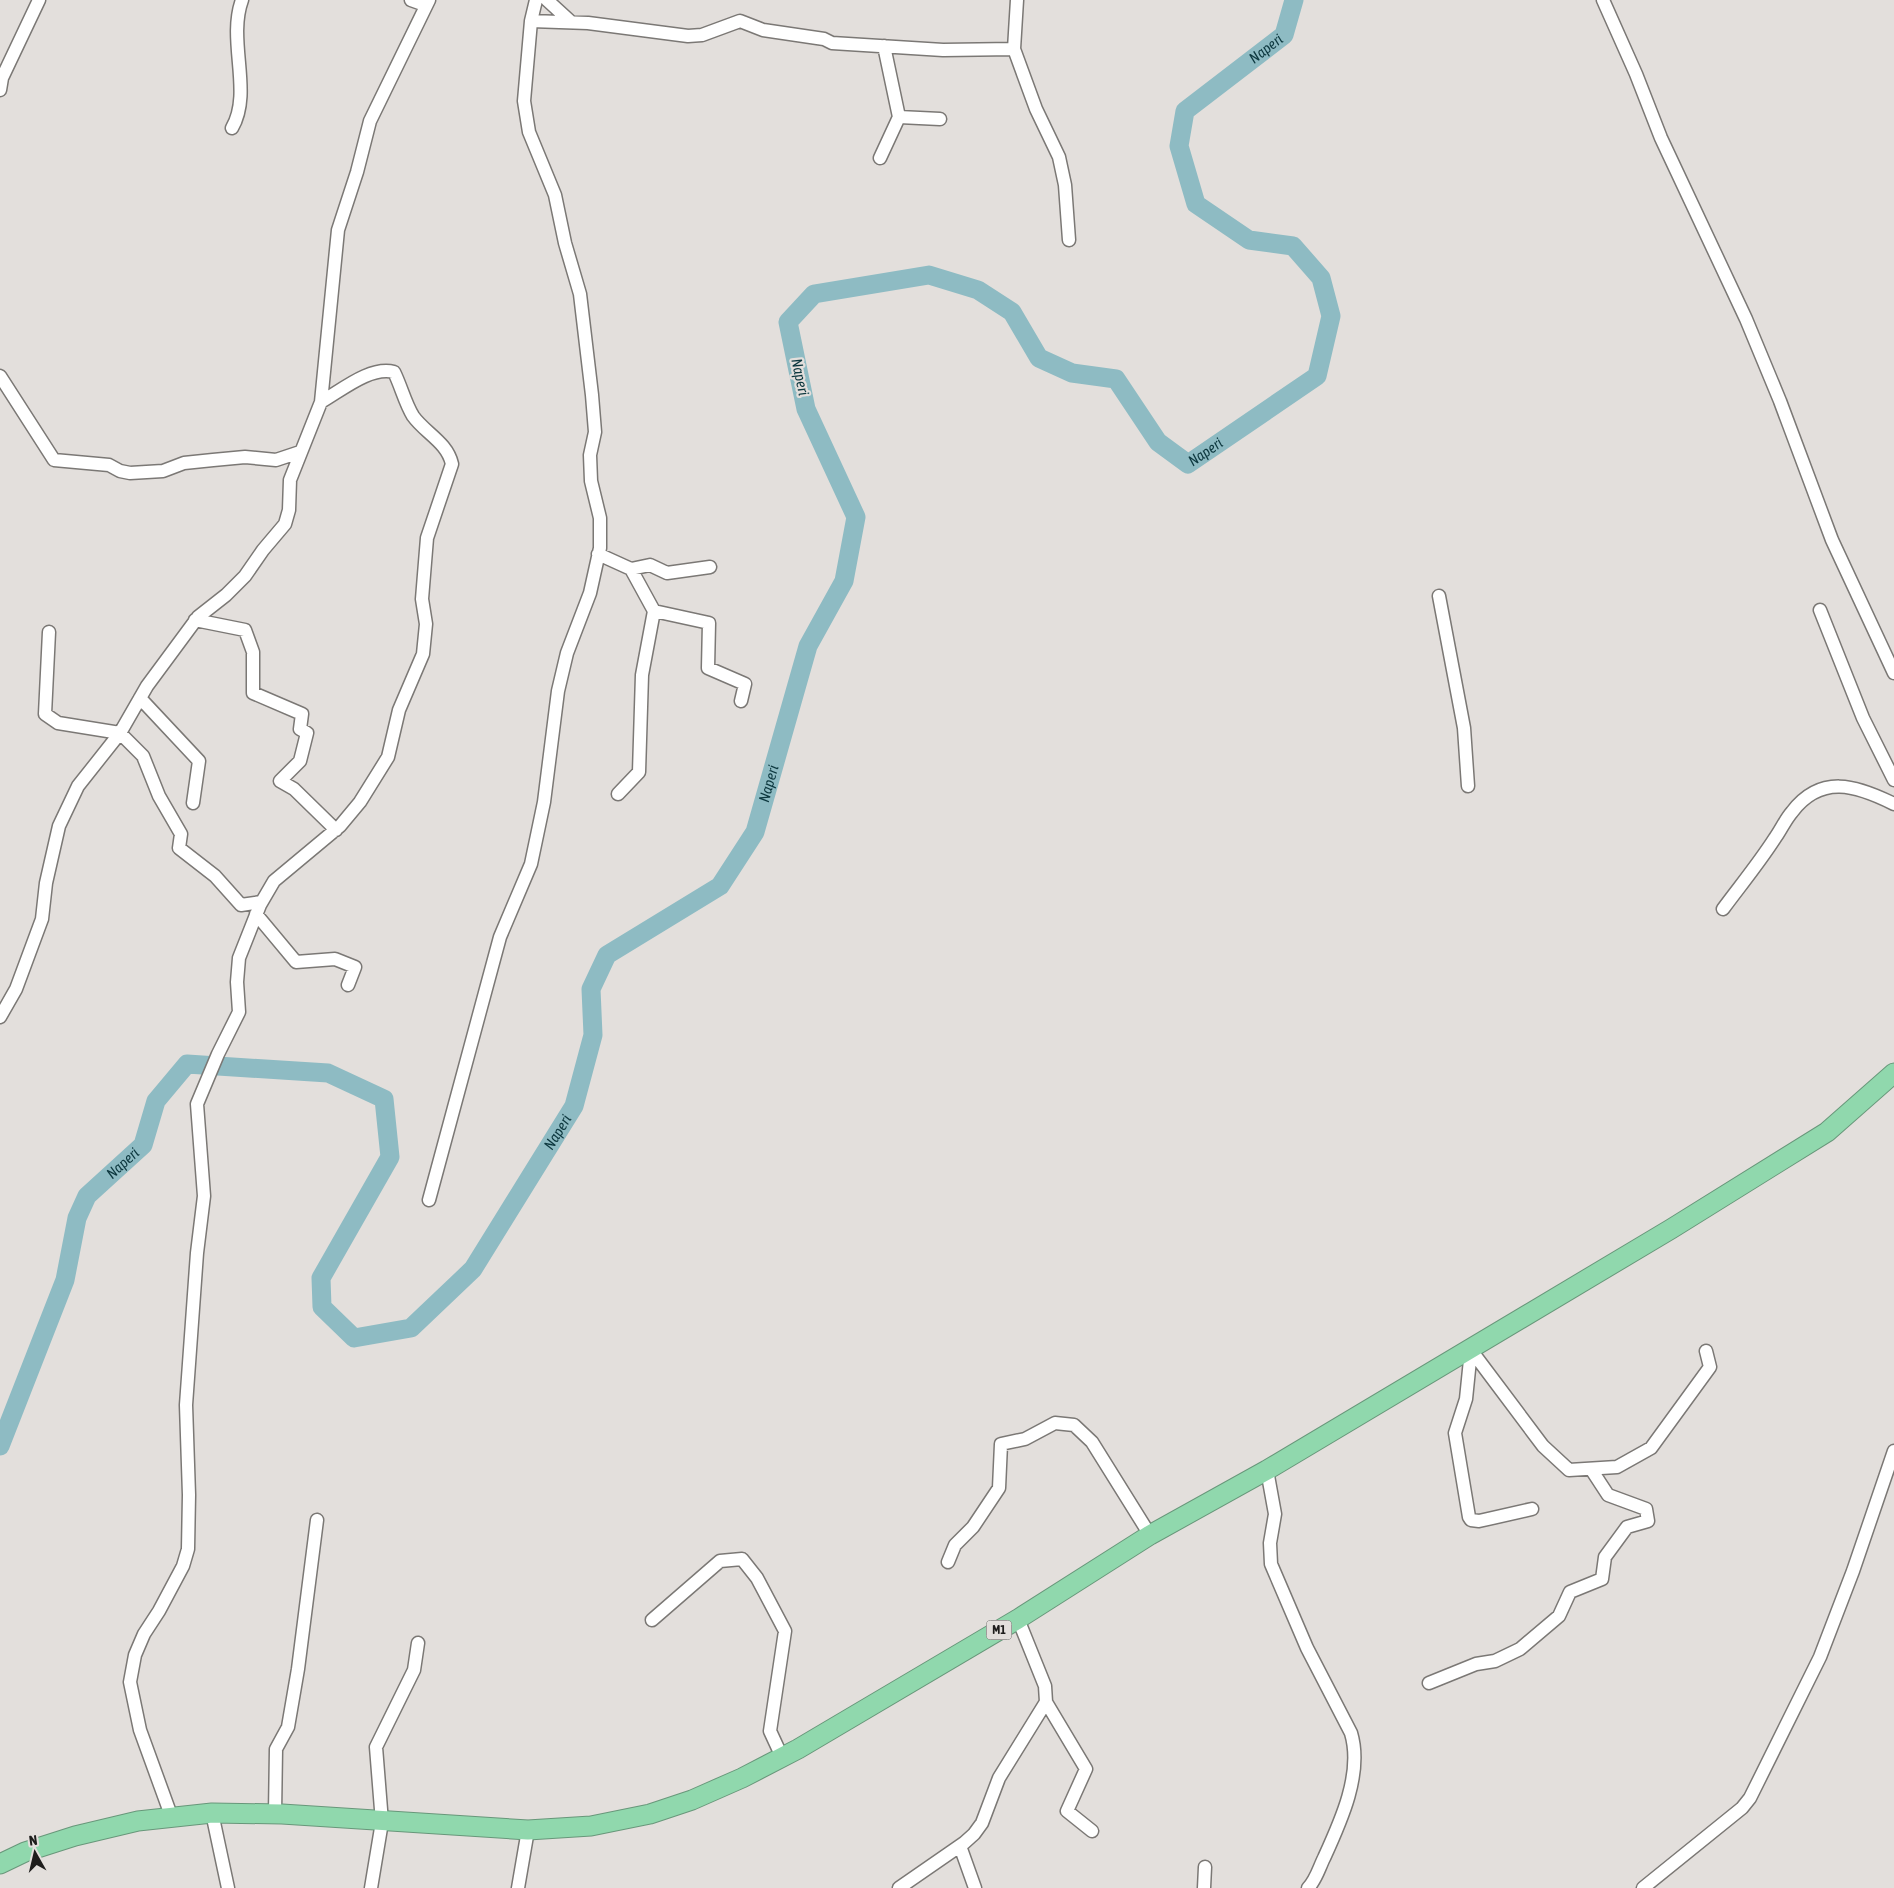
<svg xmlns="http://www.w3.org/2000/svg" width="1894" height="1888" font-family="'Asap Condensed',sans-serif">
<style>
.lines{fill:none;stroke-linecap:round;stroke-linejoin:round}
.river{stroke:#8ebbc3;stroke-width:19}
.minor-casing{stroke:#7b7875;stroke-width:15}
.highway-casing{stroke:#68977a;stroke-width:21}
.minor{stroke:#fff;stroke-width:12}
.highway{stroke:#90d8ad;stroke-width:19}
.labels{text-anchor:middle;stroke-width:4.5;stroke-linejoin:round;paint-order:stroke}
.shield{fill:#e3dfdc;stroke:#595756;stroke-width:1}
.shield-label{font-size:12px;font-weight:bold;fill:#1e1d1c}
.water-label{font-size:15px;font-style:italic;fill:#0d383f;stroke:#e3dfdc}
</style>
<rect width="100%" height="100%" fill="#e3dfdc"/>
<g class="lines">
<path class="river" id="s1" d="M 0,1446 L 65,1280 L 77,1218 L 87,1196 L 143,1145 L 156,1101 L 187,1064 L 328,1073 L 384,1099 L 390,1157 L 321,1278 L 322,1307 L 354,1338 L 411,1328 L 473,1269 L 574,1106 L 593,1035 L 591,989 L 607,955 L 720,886 L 755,832 L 808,646 L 844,581 L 856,517 L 806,409 L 788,322 L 814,294 L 929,275 L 978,290 L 1012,312 L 1039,358 L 1072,373 L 1116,379 L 1158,442 L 1188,464 L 1317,376 L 1331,316 L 1321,278 L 1293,246 L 1249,240 L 1196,204 L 1179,146 L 1185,111 L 1284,35 L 1294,0"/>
<defs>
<path id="minor" d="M 411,0 L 425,5
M 547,0 L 571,22
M 1017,0 L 1014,49 L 1036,109 L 1059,157 L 1065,185 L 1069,240
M 1603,0 L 1636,74 L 1661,138 L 1746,319 L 1780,401 L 1832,540 L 1894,673
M 531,21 L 588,23 L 688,36 L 702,35 L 740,21 L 763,30 L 824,39 L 832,43 L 943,50 L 1014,49
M 0,90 L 2,78 L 39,0
M 899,117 L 940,119
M 232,128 C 253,92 227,41 242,0
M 880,158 L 899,117 L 884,46
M 0,376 L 54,460 L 109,465 L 120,471 L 130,473 L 163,471 L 184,463 L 213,460 L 245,457 L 276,460 L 300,452
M 598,554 L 631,569 L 654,611 L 642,675 L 639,772 L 618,794
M 631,569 L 650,565 L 667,573 L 710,567
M 1439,596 L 1464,728 L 1468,786
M 1820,610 L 1863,718 L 1894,780
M 654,611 L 709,623 L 708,668 L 745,684 L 741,701
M 195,620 L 245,630 L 253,652 L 253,693 L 302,714 L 300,729 L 307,733 L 300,761 L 280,781 L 294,789 L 336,830
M 49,632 L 45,714 L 58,723 L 120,733 L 143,756 L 159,796 L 181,834 L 179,848 L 215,876 L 241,905 L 261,902
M 140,698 L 199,761 L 193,803
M 1723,909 C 1740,886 1759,863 1775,838 C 1781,830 1785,820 1792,812 C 1821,774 1856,785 1894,804
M 256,914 L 296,962 L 335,959 L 355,967 L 348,985
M 0,1017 L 16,989 L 42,919 L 46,883 L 59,826 L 78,786 L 120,733 L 147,686 L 198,617 L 226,595 L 245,576 L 263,550 L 285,524 L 289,510 L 290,480 L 321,402 L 338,230 L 357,172 L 370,121 L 429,0
M 429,1200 L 500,937 L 531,864 L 544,802 L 558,691 L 567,653 L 590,593 L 600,548 L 600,518 L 591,481 L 590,455 L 595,432 L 592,395 L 580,294 L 565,243 L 555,195 L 529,132 L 524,101 L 531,21 L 536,0
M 1471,1350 L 1543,1446 L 1569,1470 L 1617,1467 L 1651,1448 L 1710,1367 L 1706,1351
M 1471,1350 L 1466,1399 L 1455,1433 L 1469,1517 L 1471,1520 L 1479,1521 L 1532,1509
M 1267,1470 L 1275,1514 L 1270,1543 L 1271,1564 L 1307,1648 L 1351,1733 C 1363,1773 1341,1821 1324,1858 C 1319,1868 1316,1880 1308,1888
M 948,1562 L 955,1545 L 973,1527 L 999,1488 L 1001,1444 L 1025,1439 L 1055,1423 L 1074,1425 L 1092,1442 L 1150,1535
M 652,1620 L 720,1561 L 742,1559 L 757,1578 L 785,1631 L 770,1731 L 782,1757
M 1429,1683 L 1476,1664 L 1495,1661 L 1520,1649 L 1559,1616 L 1570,1592 L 1602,1579 L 1605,1557 L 1627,1527 L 1648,1521 L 1646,1509 L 1608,1495 L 1591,1469
M 1046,1702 L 1086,1769 L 1067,1811 L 1092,1831
M 212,1813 L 228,1888
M 275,1814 L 276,1749 L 288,1727 L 298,1669 L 317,1520
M 172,1818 L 140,1730 L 130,1682 L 135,1655 L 144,1634 L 159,1611 L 183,1566 L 188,1549 L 189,1495 L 186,1405 L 197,1253 L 204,1196 L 197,1104 L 218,1054 L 239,1012 L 237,982 L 239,958 L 260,905 L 274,881 L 340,826 L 360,802 L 388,757 L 399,710 L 423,654 L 426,624 L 422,599 L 427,538 L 452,464 C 447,442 425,433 413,416 C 405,403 401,386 394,372 C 370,366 342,390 321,402
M 960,1846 L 975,1888
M 371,1888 L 382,1822 L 376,1747 L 414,1670 L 418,1643
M 518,1888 L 528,1830
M 899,1888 L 964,1843 L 974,1834 L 982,1823 L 999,1778 L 1046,1702 L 1045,1686 L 1018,1619
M 1204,1888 L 1205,1867
M 1643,1888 L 1742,1808 L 1750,1798 L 1820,1657 L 1853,1571 L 1894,1451"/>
<path id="highway" d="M 0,1864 L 25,1852 L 75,1836 L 138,1821 L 212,1813 L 282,1814 L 528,1830 L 591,1826 L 650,1814 L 692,1800 L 742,1778 L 798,1749 L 1018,1619 L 1150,1535 L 1267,1470 L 1671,1229 L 1827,1132 L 1894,1073"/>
</defs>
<use href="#minor" class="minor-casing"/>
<use href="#highway" class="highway-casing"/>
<use href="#minor" class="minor"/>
<use href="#highway" class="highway"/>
</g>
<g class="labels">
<rect class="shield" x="986.5" y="1620.5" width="25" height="19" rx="4"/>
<g class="shield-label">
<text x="999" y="1634">M1</text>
</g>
<g class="water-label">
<text dy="5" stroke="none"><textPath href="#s1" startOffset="3239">Naperi</textPath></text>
<text transform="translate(800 377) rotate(78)" y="5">Naperi</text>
<text dy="5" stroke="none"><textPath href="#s1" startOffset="2654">Naperi</textPath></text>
<text dy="5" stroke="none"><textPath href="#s1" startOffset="1649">Naperi</textPath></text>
<text dy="5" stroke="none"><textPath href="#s1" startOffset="1214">Naperi</textPath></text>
<text dy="5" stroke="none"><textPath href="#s1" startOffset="314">Naperi</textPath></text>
</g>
</g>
<g transform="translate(35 1853) rotate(352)" stroke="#e3dfdc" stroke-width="4" paint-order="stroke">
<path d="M0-4L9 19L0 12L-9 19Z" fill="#1e1d1c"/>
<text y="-8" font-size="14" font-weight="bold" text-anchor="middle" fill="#1e1d1c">N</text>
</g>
</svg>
